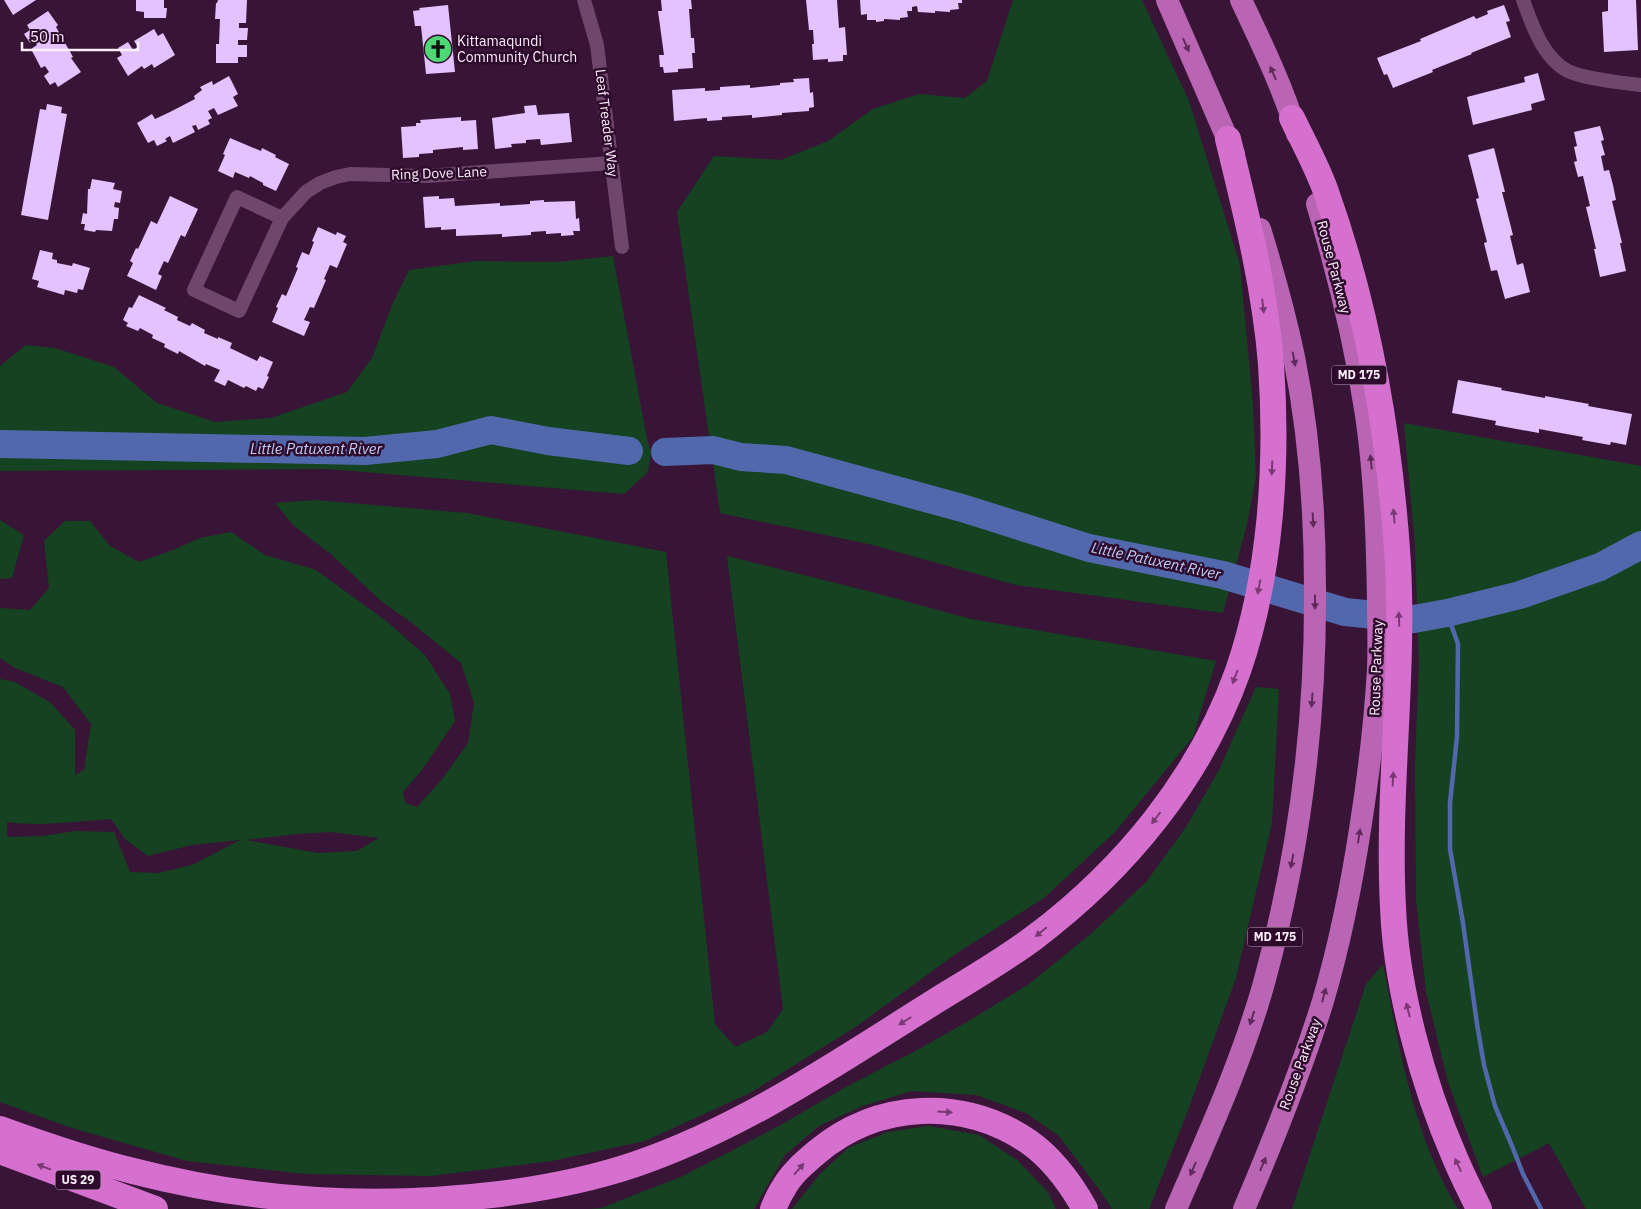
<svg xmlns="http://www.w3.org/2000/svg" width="1641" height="1209" font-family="'IBM Plex Sans',sans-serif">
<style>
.green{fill:#154221;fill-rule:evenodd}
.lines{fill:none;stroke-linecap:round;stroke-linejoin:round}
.stream{stroke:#5268ad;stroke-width:4.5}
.river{stroke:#5268ad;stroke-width:28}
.building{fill:#e3c2ff}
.minor{stroke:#70476c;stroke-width:14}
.primary{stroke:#b965b3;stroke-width:22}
.motorway{stroke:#d670cf;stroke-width:26}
.oneway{fill:#5f2a5b}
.oneway2{fill:#7a3875}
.labels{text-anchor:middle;stroke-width:5;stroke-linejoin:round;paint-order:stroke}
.shield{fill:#2e0b2c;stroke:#beaabc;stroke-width:1}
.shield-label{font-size:12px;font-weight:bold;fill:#fceefa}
.poi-label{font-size:14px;fill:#fceefa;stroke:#2e0b2c;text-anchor:start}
.street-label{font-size:14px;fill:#fceefa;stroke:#2e0b2c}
.water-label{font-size:15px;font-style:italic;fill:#bfcdf4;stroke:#2e0b2c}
</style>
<rect width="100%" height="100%" fill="#381537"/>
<path class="green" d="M 1013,0 L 1142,0 L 1189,101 L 1240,265 L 1253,404 L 1256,477 L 1247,524 L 1223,613 L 1016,585 L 873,545 L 720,513 L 677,212 L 714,156 L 781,160 L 828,141 L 873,109 L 919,94 L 965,98 L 987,81 Z
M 613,256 L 646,434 L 651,453 L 648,472 L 624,494 L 328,469 L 0,471 L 0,366 L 26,345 L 55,348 L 114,367 L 157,403 L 215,422 L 271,418 L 347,392 L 372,358 L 392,305 L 409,270 L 476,261 L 558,262 Z
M 1404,423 L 1641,466 L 1641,1209 L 1586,1209 L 1549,1143 L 1483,1177 L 1448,1082 L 1426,992 L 1416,900 L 1415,763 L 1419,664 L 1415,545 Z
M 315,500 L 467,513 L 666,552 L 715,1024 L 735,1047 L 767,1032 L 783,1009 L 727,556 L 868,591 L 971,619 L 1216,661 L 1193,737 L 1115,832 L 1044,898 L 957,953 L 857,1026 L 750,1093 L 645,1141 L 552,1161 L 430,1176 L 306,1174 L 187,1161 L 72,1128 L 0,1102 L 0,679 L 15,682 L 51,703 L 75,730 L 75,775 L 84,770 L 91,724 L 63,687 L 15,668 L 0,658 L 0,608 L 30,610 L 49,588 L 44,541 L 65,521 L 90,521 L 110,546 L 139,562 L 173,550 L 200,538 L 231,532 L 265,555 L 316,570 L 385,620 L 425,655 L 450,694 L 455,721 L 422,770 L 403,792 L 405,803 L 417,807 L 443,778 L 468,743 L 474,703 L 461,663 L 412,623 L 381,601 L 332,555 L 293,525 L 275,503 ZM 111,819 L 126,840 L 148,856 L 192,845 L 240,840 L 192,865 L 158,873 L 130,872 L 114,832 L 75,831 L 43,836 L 7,837 L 7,822 C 43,827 76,821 111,819 ZM 330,832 L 379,838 L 357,851 L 318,853 L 245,840 L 297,834 Z
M 0,520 L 24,535 L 12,578 L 0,579 Z
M 1256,687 L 1279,689 L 1272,823 L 1236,978 L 1187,1113 L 1149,1209 L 1112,1209 L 1099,1189 L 1059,1136 L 1026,1113 L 976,1095 L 912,1091 L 862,1106 L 819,1126 L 785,1155 L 754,1209 L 589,1209 L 601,1208 L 683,1176 L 779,1126 L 846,1087 L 919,1049 L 972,1019 L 1029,984 L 1093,932 L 1147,881 L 1186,827 L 1219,770 Z
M 1383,964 C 1399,1048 1413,1135 1458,1209 L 1292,1209 L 1366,984 Z
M 929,1126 L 979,1135 L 1017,1160 L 1048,1192 L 1056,1209 L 792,1209 L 820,1174 L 848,1148 L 888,1132 Z"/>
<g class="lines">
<path class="stream" d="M 1447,613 L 1458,644 L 1457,737 L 1450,803 L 1450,849 L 1463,923 L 1477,1024 L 1484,1065 L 1495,1106 L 1512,1146 L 1523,1174 L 1541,1209"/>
<path class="river" d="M 0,444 L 365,451 L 437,444 L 491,430 L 548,441 L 629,451
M 665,452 L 713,450 L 741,457 L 786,460 L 962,508 L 1089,548 L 1223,575 L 1345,612 L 1414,619 L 1447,613 L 1520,595 L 1600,567 L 1641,545"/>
</g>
<path class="building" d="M 4,0 L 36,0 L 13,15 Z
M 136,0 L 164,0 L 164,8 L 167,8 L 166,18 L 144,18 L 144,12 L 136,11 Z
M 218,0 L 247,0 L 246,23 L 239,23 L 239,28 L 248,28 L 247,40 L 238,40 L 238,45 L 247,45 L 247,57 L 238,57 L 238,63 L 216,63 L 216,44 L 219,44 L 220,19 L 215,19 L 216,3 L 217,3 Z
M 661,0 L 691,0 L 692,9 L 689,9 L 690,23 L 691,38 L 694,38 L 695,53 L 692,53 L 693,68 L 678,69 L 678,72 L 664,73 L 663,67 L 660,67 L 659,55 L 664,55 L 658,11 L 662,11 Z
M 806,0 L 837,0 L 839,28 L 845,27 L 847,55 L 843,55 L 843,61 L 828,62 L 828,59 L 813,60 L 812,44 L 814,44 L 813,30 L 809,30 Z
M 860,0 L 962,0 L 962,3 L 958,3 L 959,9 L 950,10 L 950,12 L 935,11 L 935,13 L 918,12 L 917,6 L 912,7 L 912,11 L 907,11 L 908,17 L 900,18 L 900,20 L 884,19 L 884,21 L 876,22 L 876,20 L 867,20 L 867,14 L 861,15 Z
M 1608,0 L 1636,0 L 1638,50 L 1604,52 L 1602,12 L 1608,11 Z
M 448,5 L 455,72 L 426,74 L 421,26 L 415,26 L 413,11 L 420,10 L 419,8 Z
M 1504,5 L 1510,21 L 1506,22 L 1511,37 L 1471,53 L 1472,54 L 1432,70 L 1433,72 L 1393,88 L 1387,74 L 1384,75 L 1377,58 L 1421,41 L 1420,39 L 1460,22 L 1474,16 L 1476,19 L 1488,14 L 1487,11 Z
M 48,11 L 58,25 L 56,27 L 73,57 L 71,58 L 81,72 L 58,87 L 55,82 L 50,85 L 44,76 L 49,72 L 45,66 L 41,68 L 31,49 L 37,45 L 34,41 L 30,43 L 24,34 L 30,30 L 27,25 Z
M 154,29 L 158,36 L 163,33 L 175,55 L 154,68 L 152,64 L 144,69 L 142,66 L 128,76 L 117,58 L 122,55 L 118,48 L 128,42 L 133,50 L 138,47 L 134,41 Z
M 1538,73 L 1545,100 L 1531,104 L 1532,110 L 1473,125 L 1467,97 L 1525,82 L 1524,77 Z
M 229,76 L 238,94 L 233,97 L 238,106 L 218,115 L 214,108 L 208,111 L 212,118 L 208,120 L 210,124 L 198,130 L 196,125 L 192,126 L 195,132 L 173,143 L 170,136 L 165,139 L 167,141 L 157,146 L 154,140 L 148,143 L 137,123 L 152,114 L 155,119 L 170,112 L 195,99 L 194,96 L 202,90 L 200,87 L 212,81 L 213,85 Z
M 809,78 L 810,93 L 813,92 L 814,107 L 809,108 L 809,111 L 782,113 L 782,115 L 752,118 L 752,115 L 722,117 L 722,120 L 707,121 L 707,118 L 674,121 L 672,90 L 705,88 L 705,91 L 720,90 L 720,87 L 750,85 L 750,88 L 780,85 L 780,83 L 794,82 L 793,79 Z
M 47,104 L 62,107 L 61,113 L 67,114 L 48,220 L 21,215 L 40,109 L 46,110 Z
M 536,105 L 538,115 L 569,113 L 572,142 L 541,145 L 540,139 L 526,140 L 526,143 L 511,144 L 512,147 L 495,149 L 492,118 L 525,113 L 524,106 Z
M 461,117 L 461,121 L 476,120 L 478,149 L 463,150 L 463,147 L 433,150 L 433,153 L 419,154 L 419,157 L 403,158 L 401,127 L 416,126 L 416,123 L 421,123 L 420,120 Z
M 1600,126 L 1604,140 L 1601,141 L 1605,155 L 1601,156 L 1604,171 L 1609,170 L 1613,185 L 1616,200 L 1612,201 L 1622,243 L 1620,243 L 1626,271 L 1600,277 L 1594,249 L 1596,249 L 1586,207 L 1590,206 L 1583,176 L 1578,177 L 1574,162 L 1577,161 L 1574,147 L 1577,146 L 1574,132 Z
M 230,138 L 261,151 L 262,148 L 276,155 L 275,157 L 289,164 L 276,191 L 263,185 L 263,183 L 250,176 L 249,178 L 235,172 L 233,178 L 218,171 L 225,155 L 223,154 Z
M 1494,148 L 1505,192 L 1502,192 L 1513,235 L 1510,236 L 1517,265 L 1523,263 L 1530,292 L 1505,299 L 1497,270 L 1491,271 L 1484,243 L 1487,242 L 1476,199 L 1479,198 L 1468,155 Z
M 92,179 L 115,183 L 113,189 L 122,191 L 120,203 L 115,202 L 114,207 L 119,208 L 118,219 L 114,219 L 112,231 L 96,230 L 95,232 L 84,230 L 85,224 L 81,224 L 83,213 L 87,214 L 88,189 L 90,189 Z
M 170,196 L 198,209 L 185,237 L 181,235 L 168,263 L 164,261 L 158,274 L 162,276 L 156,290 L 127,276 L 133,263 L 130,261 L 136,248 L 138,249 L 151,221 L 157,224 Z
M 439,196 L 439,199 L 454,198 L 455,206 L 500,203 L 500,206 L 530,204 L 530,201 L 544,200 L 544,202 L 575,201 L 576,219 L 579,218 L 580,231 L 573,231 L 574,235 L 561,236 L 561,233 L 546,234 L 546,231 L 531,232 L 531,235 L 502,237 L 502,234 L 456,236 L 456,229 L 441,230 L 441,227 L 425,228 L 423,197 Z
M 318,227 L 336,235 L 337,232 L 346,236 L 343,242 L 347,244 L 337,268 L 330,265 L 324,279 L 326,280 L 314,308 L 310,307 L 304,320 L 310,322 L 304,336 L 272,322 L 278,308 L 276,307 L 282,294 L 286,296 L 298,268 L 296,267 L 302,252 L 309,255 L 314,242 L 312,241 Z
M 40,250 L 53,253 L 52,259 L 57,260 L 57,263 L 72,266 L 73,263 L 90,268 L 83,290 L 78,289 L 77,293 L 65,290 L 64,295 L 37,287 L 39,281 L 32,279 Z
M 139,295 L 166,308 L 164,310 L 178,317 L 177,320 L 190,326 L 192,323 L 205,330 L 204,333 L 218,339 L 218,337 L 232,343 L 230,348 L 257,361 L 260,356 L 273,362 L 267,376 L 269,377 L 263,389 L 258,387 L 256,391 L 246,386 L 244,388 L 228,380 L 225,386 L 214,381 L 220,370 L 206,364 L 205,366 L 179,351 L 178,354 L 164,347 L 165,344 L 152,338 L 153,335 L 140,328 L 138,331 L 126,326 L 128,323 L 123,320 L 129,307 L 132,308 Z
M 1458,380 L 1502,388 L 1501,390 L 1545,398 L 1545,396 L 1589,404 L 1588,406 L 1632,414 L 1626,445 L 1611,442 L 1610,445 L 1582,440 L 1583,437 L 1539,429 L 1539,433 L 1495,425 L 1496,421 L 1452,413 Z"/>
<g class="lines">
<path class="minor" d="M 584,0 L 597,45 L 622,247
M 1523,0 C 1532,25 1543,58 1568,71 C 1584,79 1623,83 1641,85
M 282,218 L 237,197 L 194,290 L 239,311 L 282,218 L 306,192 L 320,183 L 336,177 L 350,174 L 426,176 L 612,163"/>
<path class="primary" d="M 1167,0 L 1234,154
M 1241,0 C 1261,42 1284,90 1297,134
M 1176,1209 C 1208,1135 1242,1061 1264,983 C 1300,851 1316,724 1315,588 C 1315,511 1309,432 1294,357 C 1285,314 1273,271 1260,229
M 1244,1209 C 1273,1141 1301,1072 1323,1001 C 1340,943 1352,883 1361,823 C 1369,772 1375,721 1378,669 C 1379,647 1378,624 1378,602 C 1377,539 1375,477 1366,415 C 1355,343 1338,273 1317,204"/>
<path class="motorway" d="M 1292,118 C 1303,141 1316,165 1325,189 C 1368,309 1390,437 1398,564 C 1404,679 1387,793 1393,907 C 1396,987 1423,1085 1455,1158 C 1462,1175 1471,1192 1479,1209
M 0,1129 C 44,1145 88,1160 133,1171 C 253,1202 378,1209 500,1194 C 546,1188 592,1179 636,1164 C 744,1127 838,1062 934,1002 C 968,981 1003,961 1035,937 C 1125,869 1200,778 1238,671 C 1271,575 1278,464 1271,364 C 1265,288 1246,213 1228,139
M 0,1151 L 155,1209
M 773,1209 C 776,1202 779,1195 783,1189 C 791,1174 804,1163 817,1152 C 878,1101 963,1097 1029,1142 C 1053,1159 1071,1184 1085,1209"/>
</g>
<defs><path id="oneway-solid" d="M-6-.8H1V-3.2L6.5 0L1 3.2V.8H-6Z" transform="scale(1.25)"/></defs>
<g class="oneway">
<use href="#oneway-solid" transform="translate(1186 45) rotate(66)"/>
<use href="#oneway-solid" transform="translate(1273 73) rotate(-113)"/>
<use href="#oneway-solid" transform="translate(1294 359) rotate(79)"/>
<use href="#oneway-solid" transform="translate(1371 462) rotate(-96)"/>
<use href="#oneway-solid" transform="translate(1313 520) rotate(87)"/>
<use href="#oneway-solid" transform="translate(1315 602) rotate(90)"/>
<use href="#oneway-solid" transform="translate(1312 700) rotate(94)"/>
<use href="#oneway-solid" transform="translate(1359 836) rotate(-81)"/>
<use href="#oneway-solid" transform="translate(1292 861) rotate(101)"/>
<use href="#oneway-solid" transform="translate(1324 995) rotate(-75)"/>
<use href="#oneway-solid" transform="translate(1252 1018) rotate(108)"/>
<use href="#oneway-solid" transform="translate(1263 1164) rotate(-67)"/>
<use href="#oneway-solid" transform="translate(1193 1169) rotate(113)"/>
</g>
<g class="oneway2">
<use href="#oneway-solid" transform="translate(1263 306) rotate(83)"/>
<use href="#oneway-solid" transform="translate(1272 468) rotate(92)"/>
<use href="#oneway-solid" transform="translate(1394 516) rotate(-95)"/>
<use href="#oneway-solid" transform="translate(1259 587) rotate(101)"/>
<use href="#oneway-solid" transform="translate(1399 619) rotate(-92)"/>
<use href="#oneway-solid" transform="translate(1235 677) rotate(111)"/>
<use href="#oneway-solid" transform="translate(1393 779) rotate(-87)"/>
<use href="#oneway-solid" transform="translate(1156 818) rotate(127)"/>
<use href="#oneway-solid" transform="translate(1041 932) rotate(141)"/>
<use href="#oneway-solid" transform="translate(1408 1010) rotate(-104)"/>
<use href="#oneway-solid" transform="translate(905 1021) rotate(148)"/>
<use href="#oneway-solid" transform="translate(945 1112) rotate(4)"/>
<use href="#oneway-solid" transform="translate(1458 1165) rotate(-115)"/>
<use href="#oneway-solid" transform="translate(44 1167) rotate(-159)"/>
<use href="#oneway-solid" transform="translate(799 1169) rotate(-49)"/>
</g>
<defs>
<symbol id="church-disc" viewBox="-11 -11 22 22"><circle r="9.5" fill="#4fd675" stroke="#2e0b2c"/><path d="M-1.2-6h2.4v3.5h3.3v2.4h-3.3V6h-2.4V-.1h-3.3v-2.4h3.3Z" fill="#111"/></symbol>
</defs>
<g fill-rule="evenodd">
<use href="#church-disc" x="422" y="33" width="32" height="32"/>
</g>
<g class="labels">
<g class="shield">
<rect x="1331.5" y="365.5" width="55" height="19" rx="4"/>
<rect x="1247.5" y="927.5" width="55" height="19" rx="4"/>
<rect x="55.5" y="1170.5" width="45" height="19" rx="4"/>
</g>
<g class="shield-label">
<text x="1359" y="379">MD 175</text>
<text x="1275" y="941">MD 175</text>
<text x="78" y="1184">US 29</text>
</g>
<g class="poi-label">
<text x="457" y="46">Kittamaqundi<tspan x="457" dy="16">Community Church</tspan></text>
</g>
<g class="street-label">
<text transform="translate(607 123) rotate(83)" y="5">Leaf Treader Way</text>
<text transform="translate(439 173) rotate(-2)" y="5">Ring Dove Lane</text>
<text transform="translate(1334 267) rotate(75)" y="5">Rouse Parkway</text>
<text transform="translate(1376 668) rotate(-88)" y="5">Rouse Parkway</text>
<text transform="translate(1300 1064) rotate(-70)" y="5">Rouse Parkway</text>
</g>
<g class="water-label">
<text x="316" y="454">Little Patuxent River</text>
<text transform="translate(1156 561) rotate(12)" y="5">Little Patuxent River</text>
</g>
</g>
<path d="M22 42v8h116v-8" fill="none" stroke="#fceefa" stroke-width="2.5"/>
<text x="30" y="42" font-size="15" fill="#fceefa" stroke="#2e0b2c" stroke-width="4" paint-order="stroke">50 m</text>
</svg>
